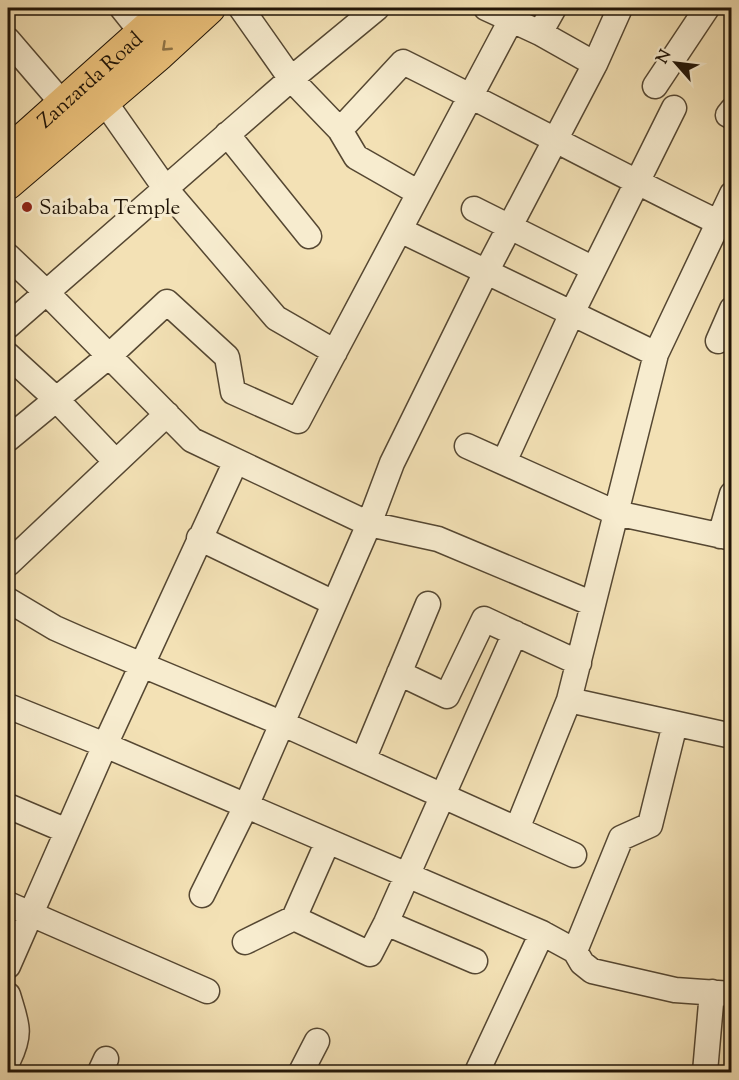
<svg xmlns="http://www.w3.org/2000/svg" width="739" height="1080" font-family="'Sorts Mill Goudy',serif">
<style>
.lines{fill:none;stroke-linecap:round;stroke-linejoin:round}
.minor-casing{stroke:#554732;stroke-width:27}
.major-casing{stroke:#201407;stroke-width:34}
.minor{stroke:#f7eccf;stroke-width:24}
.major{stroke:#eac07a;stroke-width:32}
.oneway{stroke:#8f7346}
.poi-dot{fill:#8f2418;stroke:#f7eccf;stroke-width:2}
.labels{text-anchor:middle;stroke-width:6;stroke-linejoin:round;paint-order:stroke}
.street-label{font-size:21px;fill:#201407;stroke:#f7eccf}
.poi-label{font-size:21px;fill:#201407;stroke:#f7eccf;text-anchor:start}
</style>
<rect width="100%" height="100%" fill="#f3e1b5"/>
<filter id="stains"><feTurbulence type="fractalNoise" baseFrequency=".00333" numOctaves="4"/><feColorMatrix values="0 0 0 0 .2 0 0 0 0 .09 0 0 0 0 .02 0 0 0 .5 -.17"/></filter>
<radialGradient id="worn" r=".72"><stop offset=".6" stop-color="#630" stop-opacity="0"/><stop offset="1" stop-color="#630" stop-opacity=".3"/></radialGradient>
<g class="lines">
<defs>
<path id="minor" d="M 122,8 L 142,33
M 241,8 L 291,79 L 340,130 L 356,157 L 419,193
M 486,8 L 540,33 L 595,64
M 540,33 L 554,8
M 8,40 L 63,104
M 655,86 L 707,8
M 104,101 L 165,188 L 276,318 L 335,352
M 728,115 L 732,110
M 340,130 L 403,62 C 512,116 619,175 730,228
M 227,134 L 309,236
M 474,209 L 594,269
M 400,230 L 656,354
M 8,256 L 46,292 L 192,440 L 369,524 L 438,539 L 593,604
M 8,326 L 291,79 L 377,8
M 718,341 L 732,309
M 8,355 L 56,399 L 116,462
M 8,439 L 109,356 L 167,302 L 227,357 L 233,392 L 298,421 L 511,20
M 467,446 L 616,513 L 732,538
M 504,462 L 572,313 L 674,108
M 720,536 L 732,494
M 199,538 L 334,603
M 8,564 L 167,414
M 8,600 L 55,628 L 80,639 L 281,723 L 574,855
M 399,673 L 447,696 L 484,619 L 579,663
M 569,700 L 732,736
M 8,706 L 105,745 L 542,933 L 575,951 L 582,963 L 592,971 L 675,990 L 732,994
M 363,760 L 428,604
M 8,806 L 67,831
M 517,829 L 569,700 L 656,354 L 732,194
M 202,895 L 246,806 L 369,524 L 392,463 L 486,272 L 595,64 L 620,8
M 8,904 L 207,991
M 294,918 L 328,841
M 386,923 L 475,961
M 245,942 L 294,918 L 370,954 L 386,923 L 515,633
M 575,951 L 621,838 L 650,825 L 675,724
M 8,966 L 105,745 L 236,461
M 8,995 C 17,1025 22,1032 8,1061
M 100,1072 L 106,1059
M 301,1072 L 317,1041
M 477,1072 L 542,933
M 705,1072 L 712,992"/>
<g id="major">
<path id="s1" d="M 8,153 L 170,8"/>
<path d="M 8,183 L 159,54 L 209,8"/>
</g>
</defs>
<use href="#minor" class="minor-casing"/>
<use href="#major" class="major-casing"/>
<use href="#minor" class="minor"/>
<use href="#major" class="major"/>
</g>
<defs><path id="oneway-chevron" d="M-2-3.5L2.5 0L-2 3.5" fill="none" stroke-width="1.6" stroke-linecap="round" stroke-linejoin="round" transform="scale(1.5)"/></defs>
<use class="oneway" href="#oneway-chevron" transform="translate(166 47) rotate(137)"/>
<circle class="poi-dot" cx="27" cy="207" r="6"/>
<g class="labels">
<g class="street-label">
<text dy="7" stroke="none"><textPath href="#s1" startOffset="110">Zanzarda Road</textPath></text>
</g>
<g class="poi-label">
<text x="39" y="214">Saibaba Temple</text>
</g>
</g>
<rect width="739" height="1080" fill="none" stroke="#f3e1b5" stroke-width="30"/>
<rect x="9" y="9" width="721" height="1062" fill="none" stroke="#201407" stroke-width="3"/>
<rect x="15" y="15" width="709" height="1050" fill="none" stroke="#201407" stroke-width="1.5"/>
<g transform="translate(676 63) rotate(298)" stroke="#f7eccf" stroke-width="4.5" paint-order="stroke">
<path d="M0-4.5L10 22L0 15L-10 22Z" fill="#201407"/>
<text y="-9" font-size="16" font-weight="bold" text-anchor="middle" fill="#201407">N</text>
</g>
<rect width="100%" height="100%" filter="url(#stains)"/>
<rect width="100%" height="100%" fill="url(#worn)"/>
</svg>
